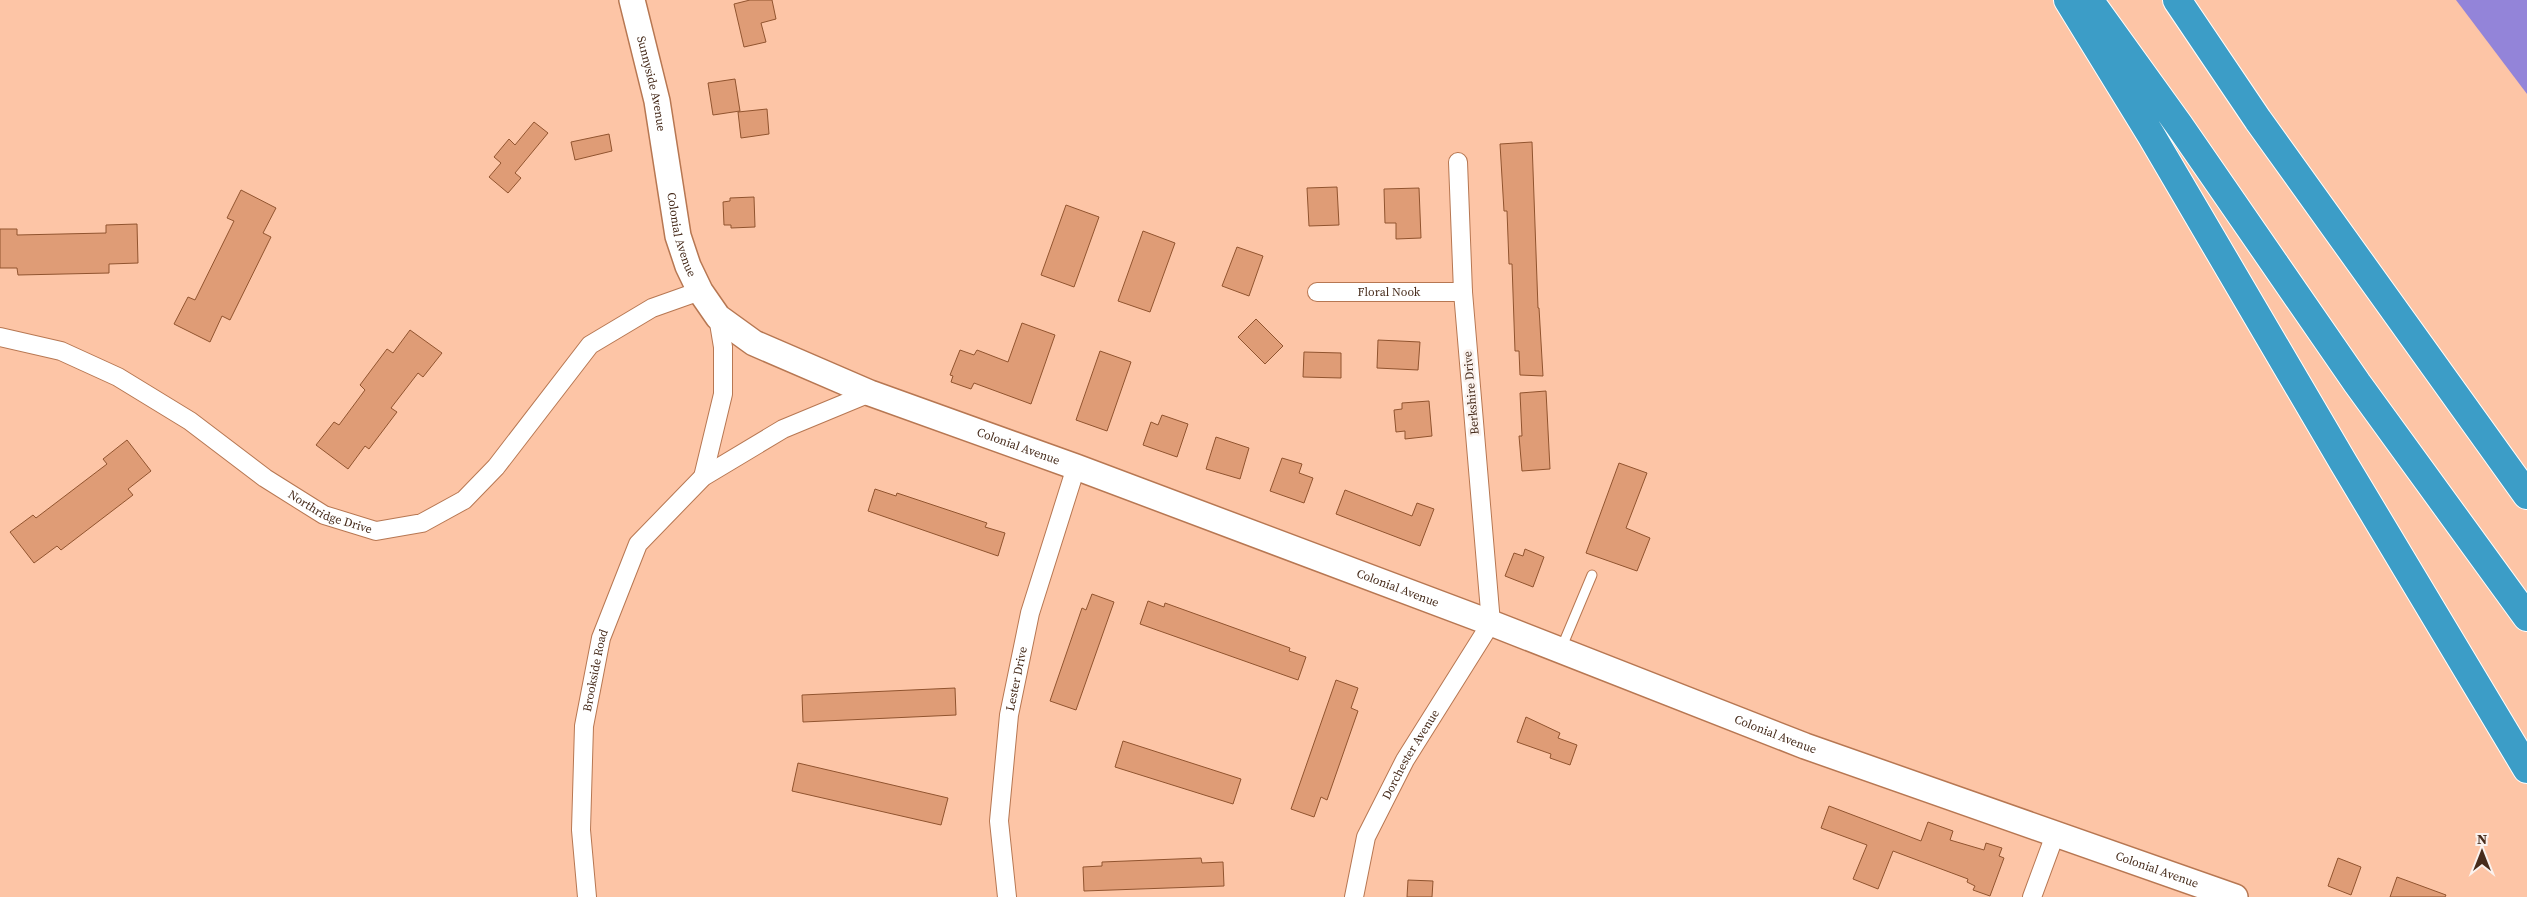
<svg xmlns="http://www.w3.org/2000/svg" width="2527" height="897" font-family="'Source Serif 4',serif">
<style>
.water{fill:#9384d9}
.building{fill:#df9c76;stroke:#91542f}
.lines{fill:none;stroke-linecap:round;stroke-linejoin:round}
.lane-casing{stroke:#b77752;stroke-width:11}
.street-casing{stroke:#b77752;stroke-width:20}
.secondary-casing{stroke:#b77752;stroke-width:28}
.highway-casing{stroke:#fff;stroke-width:30}
.lane{stroke:#fff;stroke-width:9}
.street{stroke:#fff;stroke-width:18}
.secondary{stroke:#fff;stroke-width:25}
.highway{stroke:#3c9dc7;stroke-width:28}
.labels{text-anchor:middle;stroke-width:5;stroke-linejoin:round;paint-order:stroke}
.street-label{font-size:12px;fill:#472c1c;stroke:#faf2ee}
</style>
<rect width="100%" height="100%" fill="#fdc5a6"/>
<path class="water" d="M 2456,0 L 2527,0 L 2527,94 Z"/>
<path class="building" d="M 750,0 L 772,0 L 776,19 L 761,23 L 766,42 L 744,47 L 734,4 Z
M 735,79 L 740,111 L 713,115 L 708,83 Z
M 767,109 L 769,134 L 741,138 L 738,112 Z
M 534,122 L 548,133 L 515,173 L 521,178 L 508,193 L 489,177 L 501,163 L 494,157 L 509,139 L 515,145 Z
M 609,134 L 612,151 L 575,160 L 571,142 Z
M 1532,142 L 1538,308 L 1539,308 L 1543,376 L 1520,375 L 1519,351 L 1515,351 L 1512,264 L 1509,264 L 1507,211 L 1504,211 L 1500,144 Z
M 1337,187 L 1339,225 L 1309,226 L 1307,188 Z
M 1419,188 L 1421,238 L 1396,239 L 1396,223 L 1385,223 L 1384,189 Z
M 241,190 L 276,208 L 263,233 L 271,237 L 230,320 L 222,316 L 210,342 L 174,324 L 188,297 L 195,300 L 234,221 L 227,218 Z
M 754,197 L 755,227 L 731,228 L 731,225 L 724,225 L 723,202 L 730,201 L 730,198 Z
M 1066,205 L 1099,217 L 1074,287 L 1041,275 Z
M 137,224 L 138,263 L 109,264 L 109,273 L 18,275 L 17,268 L 0,268 L 0,229 L 17,229 L 17,235 L 106,233 L 106,225 Z
M 1143,231 L 1175,243 L 1150,312 L 1118,301 Z
M 1237,247 L 1263,256 L 1249,296 L 1222,286 Z
M 1256,319 L 1283,346 L 1265,364 L 1238,337 Z
M 1022,323 L 1055,335 L 1031,404 L 974,383 L 971,389 L 951,382 L 953,376 L 950,375 L 960,350 L 974,355 L 977,350 L 1008,362 Z
M 410,330 L 442,353 L 423,377 L 418,373 L 391,408 L 397,412 L 369,449 L 365,446 L 348,469 L 316,445 L 334,422 L 339,425 L 365,390 L 360,385 L 387,349 L 393,353 Z
M 1378,340 L 1420,342 L 1418,370 L 1377,368 Z
M 1100,351 L 1131,362 L 1107,431 L 1076,420 Z
M 1304,352 L 1341,353 L 1341,378 L 1303,377 Z
M 1546,391 L 1550,469 L 1522,471 L 1519,436 L 1522,436 L 1520,393 Z
M 1429,401 L 1432,436 L 1405,439 L 1405,431 L 1396,432 L 1394,410 L 1402,409 L 1402,403 Z
M 1162,415 L 1188,424 L 1177,457 L 1143,445 L 1151,422 L 1158,425 Z
M 1216,437 L 1249,448 L 1240,479 L 1206,469 Z
M 127,440 L 151,471 L 128,489 L 133,495 L 61,550 L 57,546 L 34,563 L 10,532 L 33,515 L 36,518 L 107,464 L 103,459 Z
M 1282,458 L 1302,464 L 1299,473 L 1313,478 L 1304,503 L 1270,491 Z
M 1619,463 L 1647,473 L 1626,528 L 1650,538 L 1637,571 L 1586,553 Z
M 875,489 L 896,496 L 897,493 L 987,523 L 985,527 L 1005,533 L 998,556 L 868,511 Z
M 1345,490 L 1412,516 L 1417,503 L 1434,509 L 1420,546 L 1336,514 Z
M 1525,549 L 1544,557 L 1533,587 L 1505,576 L 1514,553 L 1523,556 Z
M 1092,594 L 1114,602 L 1076,710 L 1050,701 L 1082,608 L 1086,610 Z
M 1148,601 L 1164,607 L 1165,603 L 1290,648 L 1289,651 L 1306,657 L 1298,680 L 1140,624 Z
M 1336,680 L 1358,688 L 1351,708 L 1358,711 L 1327,800 L 1321,797 L 1314,817 L 1291,809 Z
M 955,688 L 956,715 L 803,722 L 802,695 Z
M 1526,717 L 1560,733 L 1558,738 L 1577,745 L 1570,765 L 1550,758 L 1551,754 L 1517,742 Z
M 1123,741 L 1241,779 L 1233,804 L 1115,767 Z
M 798,763 L 948,798 L 941,825 L 792,791 Z
M 1829,806 L 1921,841 L 1928,822 L 1953,831 L 1950,840 L 1984,850 L 1986,843 L 2002,848 L 1999,856 L 2004,858 L 1990,896 L 1973,890 L 1975,886 L 1967,882 L 1968,879 L 1893,851 L 1878,889 L 1853,879 L 1867,845 L 1821,828 Z
M 1201,858 L 1202,863 L 1223,862 L 1224,886 L 1084,891 L 1083,867 L 1102,866 L 1102,862 Z
M 2338,858 L 2361,867 L 2351,895 L 2328,886 Z
M 2397,877 L 2446,895 L 2445,897 L 2390,897 Z
M 1408,880 L 1433,881 L 1432,897 L 1407,897 Z"/>
<g class="lines">
<defs>
<path id="lane" d="M 1561,649 L 1592,575"/>
<g id="street">
<path id="s1" d="M 1317,292 L 1463,292"/>
<path id="s2" d="M 0,337 L 61,351 L 118,377 L 190,421 L 265,478 L 324,515 L 376,531 L 422,523 L 464,500 L 496,467 L 590,345 L 652,308 L 700,291"/>
<path d="M 703,477 L 723,394 L 723,347 L 718,317"/>
<path id="s3" d="M 587,897 L 581,830 L 584,726 L 601,638 L 638,544 L 703,477 L 783,429 L 870,393"/>
<path id="s4" d="M 1007,897 L 999,821 L 1009,715 L 1030,613 L 1076,467"/>
<path id="s5" d="M 1354,897 L 1366,837 L 1405,760 L 1491,623 L 1463,292 L 1458,162"/>
<path d="M 2032,897 L 2056,832"/>
</g>
<g id="secondary">
<path id="s6" d="M 632,0 L 657,101 L 678,236 L 688,266 L 700,291 L 718,317 L 754,343 L 870,393 L 1076,467 L 1491,623 L 1805,746 L 2235,897"/>
</g>
<path id="highway" d="M 2068,0 L 2151,135 L 2343,462 L 2527,769
M 2089,0 L 2179,125 L 2357,383 L 2527,617
M 2177,0 L 2258,120 L 2527,495"/>
</defs>
<use href="#lane" class="lane-casing"/>
<use href="#street" class="street-casing"/>
<use href="#secondary" class="secondary-casing"/>
<use href="#highway" class="highway-casing"/>
<use href="#lane" class="lane"/>
<use href="#street" class="street"/>
<use href="#secondary" class="secondary"/>
<use href="#highway" class="highway"/>
</g>
<g class="labels">
<g class="street-label">
<text dy="4" stroke="none"><textPath href="#s6" startOffset="86">Sunnyside Avenue</textPath></text>
<text dy="4" stroke="none"><textPath href="#s6" startOffset="240">Colonial Avenue</textPath></text>
<text dy="4" stroke="none"><textPath href="#s1" startOffset="72">Floral Nook</textPath></text>
<text transform="translate(1471 393) rotate(-95)" y="4">Berkshire Drive</text>
<text dy="4" stroke="none"><textPath href="#s6" startOffset="660">Colonial Avenue</textPath></text>
<text dy="4" stroke="none"><textPath href="#s2" startOffset="378">Northridge Drive</textPath></text>
<text dy="4" stroke="none"><textPath href="#s6" startOffset="1065">Colonial Avenue</textPath></text>
<text dy="4" stroke="none"><textPath href="#s3" startOffset="228">Brookside Road</textPath></text>
<text dy="4" stroke="none"><textPath href="#s4" startOffset="220">Lester Drive</textPath></text>
<text dy="4" stroke="none"><textPath href="#s6" startOffset="1470">Colonial Avenue</textPath></text>
<text dy="4" stroke="none"><textPath href="#s5" startOffset="155">Dorchester Avenue</textPath></text>
<text dy="4" stroke="none"><textPath href="#s6" startOffset="1875">Colonial Avenue</textPath></text>
</g>
</g>
<g transform="translate(2482 852)" stroke="#faf2ee" stroke-width="4" paint-order="stroke">
<path d="M0-4L9 19L0 12L-9 19Z" fill="#472c1c"/>
<text y="-8" font-size="14" font-weight="bold" text-anchor="middle" fill="#472c1c">N</text>
</g>
</svg>
